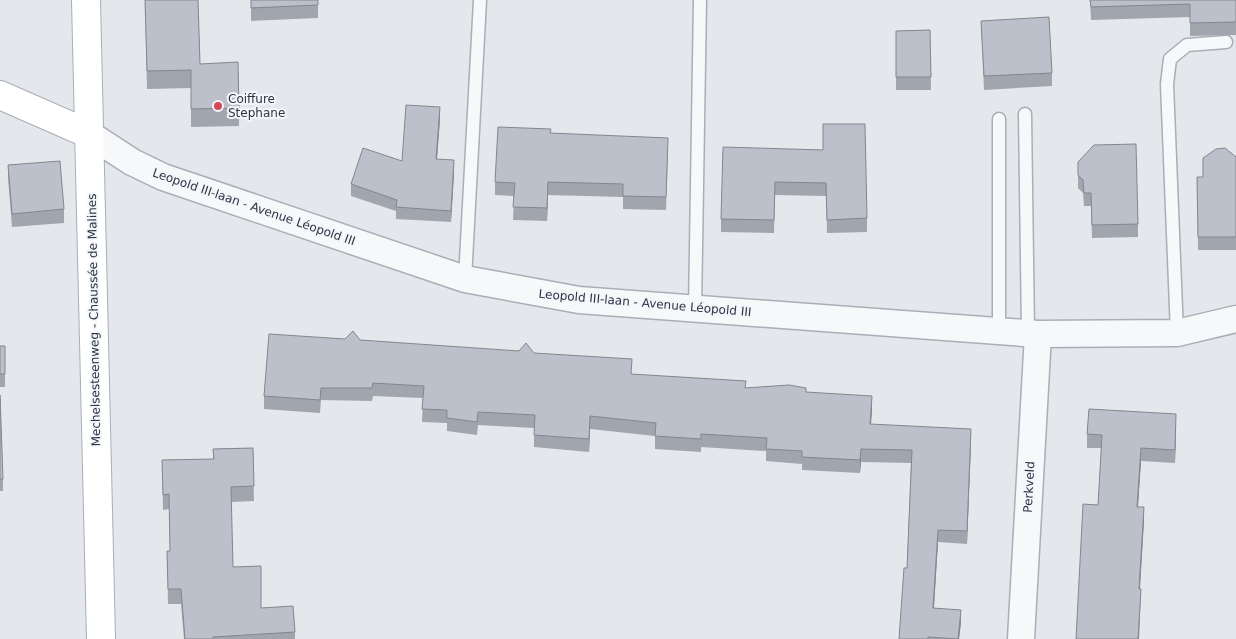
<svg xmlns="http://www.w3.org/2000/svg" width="1236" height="639" font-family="'DejaVu Sans',sans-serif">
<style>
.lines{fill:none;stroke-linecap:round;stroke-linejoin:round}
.lane-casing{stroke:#a9aeb7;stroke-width:15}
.street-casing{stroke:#a9aeb7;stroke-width:29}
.secondary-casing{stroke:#a9aeb7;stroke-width:30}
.lane{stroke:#f7f8fa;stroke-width:12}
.street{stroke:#f7f8fa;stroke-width:26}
.secondary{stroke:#fff;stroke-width:28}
.wall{fill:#a1a5ae}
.shaded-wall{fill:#83868d}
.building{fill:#bbc0ca;stroke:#83868d}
.poi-dot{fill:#d1495b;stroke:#f4f6f9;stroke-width:2}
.labels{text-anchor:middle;stroke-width:4;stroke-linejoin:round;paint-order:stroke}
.poi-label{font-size:12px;fill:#2b3445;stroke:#f4f6f9;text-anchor:start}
.street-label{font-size:12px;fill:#2b3445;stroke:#f4f6f9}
</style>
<rect width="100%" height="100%" fill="#e4e7ec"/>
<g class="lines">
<defs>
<path id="lane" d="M 1025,114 L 1028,333
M 999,119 L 999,331
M 465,279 L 480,0
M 695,309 L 700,0
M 1177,333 L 1167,84 L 1170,59 L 1187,45 L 1226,42"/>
<path id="street" d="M 89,134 L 132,162 L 163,177 L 465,279 L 579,300 L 1038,334 L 1177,333 L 1236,319
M 1021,639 L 1038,334"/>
<path id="secondary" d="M 86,0 L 101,639
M 0,95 L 89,134"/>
</defs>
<use href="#lane" class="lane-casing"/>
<use href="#street" class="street-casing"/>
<use href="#secondary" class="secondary-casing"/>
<use href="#lane" class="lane"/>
<use href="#street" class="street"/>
<use href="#secondary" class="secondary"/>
</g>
<path class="wall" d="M 145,0 L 198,0 L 200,64 L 239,108 L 239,126 L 191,127 L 191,88 L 147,89 Z
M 251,0 L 318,0 L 318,18 L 251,21 Z
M 1090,0 L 1236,0 L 1236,35 L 1190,36 L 1190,17 L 1091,20 Z
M 981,21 L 1052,73 L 1052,86 L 984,90 Z
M 930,30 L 931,90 L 896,90 L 896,31 Z
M 440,119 L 437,159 L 454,172 L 451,222 L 396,219 L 396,211 L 351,196 L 351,184 L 402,161 Z
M 551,133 L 668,151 L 666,210 L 623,209 L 623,197 L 548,195 L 547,221 L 513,220 L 514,196 L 495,195 L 495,182 Z
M 823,150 L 867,218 L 867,232 L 827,233 L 826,196 L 775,195 L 774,233 L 721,232 L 721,219 Z
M 1236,157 L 1236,250 L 1198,250 L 1197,177 L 1203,177 Z
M 8,165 L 64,209 L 64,223 L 12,227 L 8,178 Z
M 1078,175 L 1138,224 L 1138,237 L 1092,238 L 1091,206 L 1084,206 L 1083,193 L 1078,188 Z
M 360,340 L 534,353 L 632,374 L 746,388 L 806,392 L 872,409 L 871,424 L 971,442 L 967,544 L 938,542 L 934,608 L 961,622 L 959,639 L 899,639 L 907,568 L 911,463 L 861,462 L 860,473 L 802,470 L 802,464 L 766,461 L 766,451 L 701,447 L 701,452 L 655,449 L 655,436 L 590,429 L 589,452 L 534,447 L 534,428 L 478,425 L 477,435 L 447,431 L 447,423 L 422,422 L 423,398 L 373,396 L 372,401 L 321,400 L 320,413 L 264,409 L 264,396 Z
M 0,346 L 5,346 L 5,387 L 0,387 Z
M 0,395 L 3,479 L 3,491 L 0,491 Z
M 1176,428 L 1175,463 L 1141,461 L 1138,507 L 1144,520 L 1140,589 L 1141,602 L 1098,505 L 1102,448 L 1087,448 L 1087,434 Z
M 253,448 L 254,501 L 231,502 L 233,567 L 261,608 L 295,632 L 295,639 L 184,639 L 181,604 L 168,604 L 167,551 L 170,551 L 169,509 L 163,510 L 162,460 L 213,459 L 213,449 Z"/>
<path class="shaded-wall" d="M 440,107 L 440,119 L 436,171 L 436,159 Z
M 454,160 L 454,172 L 451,222 L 451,211 Z
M 548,182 L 548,195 L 547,221 L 547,208 Z
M 872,396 L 872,409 L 870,437 L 870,424 Z
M 1176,414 L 1176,428 L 1175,463 L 1175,450 Z
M 590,416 L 590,429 L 589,452 L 589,439 Z
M 971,429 L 971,442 L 967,544 L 967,531 Z
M 1141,448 L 1141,461 L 1137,520 L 1137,507 Z
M 861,449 L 861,462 L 860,473 L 860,460 Z
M 1144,507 L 1144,520 L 1139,602 L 1139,589 Z
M 938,530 L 938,542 L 933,621 L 933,608 Z
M 1141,589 L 1139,639 L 1138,639 Z
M 961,610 L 961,622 L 959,639 L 958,639 Z"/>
<path class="building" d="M 145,0 L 198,0 L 200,64 L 238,62 L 239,108 L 191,109 L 191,70 L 147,71 Z
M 251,0 L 318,0 L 318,5 L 251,8 Z
M 1090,0 L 1236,0 L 1236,22 L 1190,23 L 1190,4 L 1091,7 Z
M 1049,17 L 1052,73 L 984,76 L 981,21 Z
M 930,30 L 931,77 L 896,77 L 896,31 Z
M 406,105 L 440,107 L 436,159 L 454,160 L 451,211 L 396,207 L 397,200 L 351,184 L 363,148 L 402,161 Z
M 823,124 L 865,124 L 867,218 L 827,220 L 826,183 L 775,182 L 774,220 L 721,219 L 723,147 L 823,150 Z
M 498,127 L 551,129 L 550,133 L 668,138 L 666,197 L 623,196 L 623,184 L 548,182 L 547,208 L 513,207 L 515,183 L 495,182 Z
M 1136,144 L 1138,224 L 1092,225 L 1091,193 L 1084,193 L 1083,180 L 1078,175 L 1078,162 L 1094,145 Z
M 1225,148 L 1236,157 L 1236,237 L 1198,237 L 1197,177 L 1203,177 L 1203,158 L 1216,149 Z
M 60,161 L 64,209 L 12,214 L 8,165 Z
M 353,331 L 360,340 L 519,351 L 526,343 L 534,353 L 632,359 L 631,374 L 746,381 L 745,388 L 789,385 L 806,388 L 806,392 L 872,396 L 870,424 L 971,429 L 967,531 L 938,530 L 933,608 L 961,610 L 958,639 L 928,637 L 928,639 L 899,639 L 904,568 L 907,568 L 912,450 L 861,449 L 860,460 L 802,457 L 802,451 L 766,449 L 767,438 L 701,434 L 701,439 L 655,436 L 656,423 L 590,416 L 589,439 L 534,435 L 535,415 L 478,412 L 477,422 L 447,418 L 447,410 L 422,409 L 424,386 L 373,383 L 372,388 L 321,388 L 320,400 L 264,396 L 269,334 L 345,339 Z
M 0,346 L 5,346 L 5,374 L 0,374 Z
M 0,395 L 3,479 L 0,479 Z
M 1089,409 L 1176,414 L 1175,450 L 1141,448 L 1137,507 L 1144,507 L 1139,589 L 1141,589 L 1138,639 L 1076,639 L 1083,504 L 1098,505 L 1102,435 L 1087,434 Z
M 253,448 L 254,486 L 231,487 L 233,567 L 261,566 L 261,608 L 293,606 L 295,632 L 213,637 L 213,639 L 185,639 L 181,589 L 168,589 L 167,551 L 170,551 L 169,494 L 163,495 L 162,460 L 214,459 L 213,449 Z"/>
<circle class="poi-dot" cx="218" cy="106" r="5"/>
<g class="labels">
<g class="poi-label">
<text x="228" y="103">Coiffure<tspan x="228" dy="14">Stephane</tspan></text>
</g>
<g class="street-label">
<text transform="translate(254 207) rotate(19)" y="4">Leopold III-laan - Avenue Léopold III</text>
<text transform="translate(645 303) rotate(5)" y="4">Leopold III-laan - Avenue Léopold III</text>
<text transform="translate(94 320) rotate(-91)" y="4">Mechelsesteenweg - Chaussée de Malines</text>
<text transform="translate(1029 487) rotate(-87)" y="4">Perkveld</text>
</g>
</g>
</svg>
